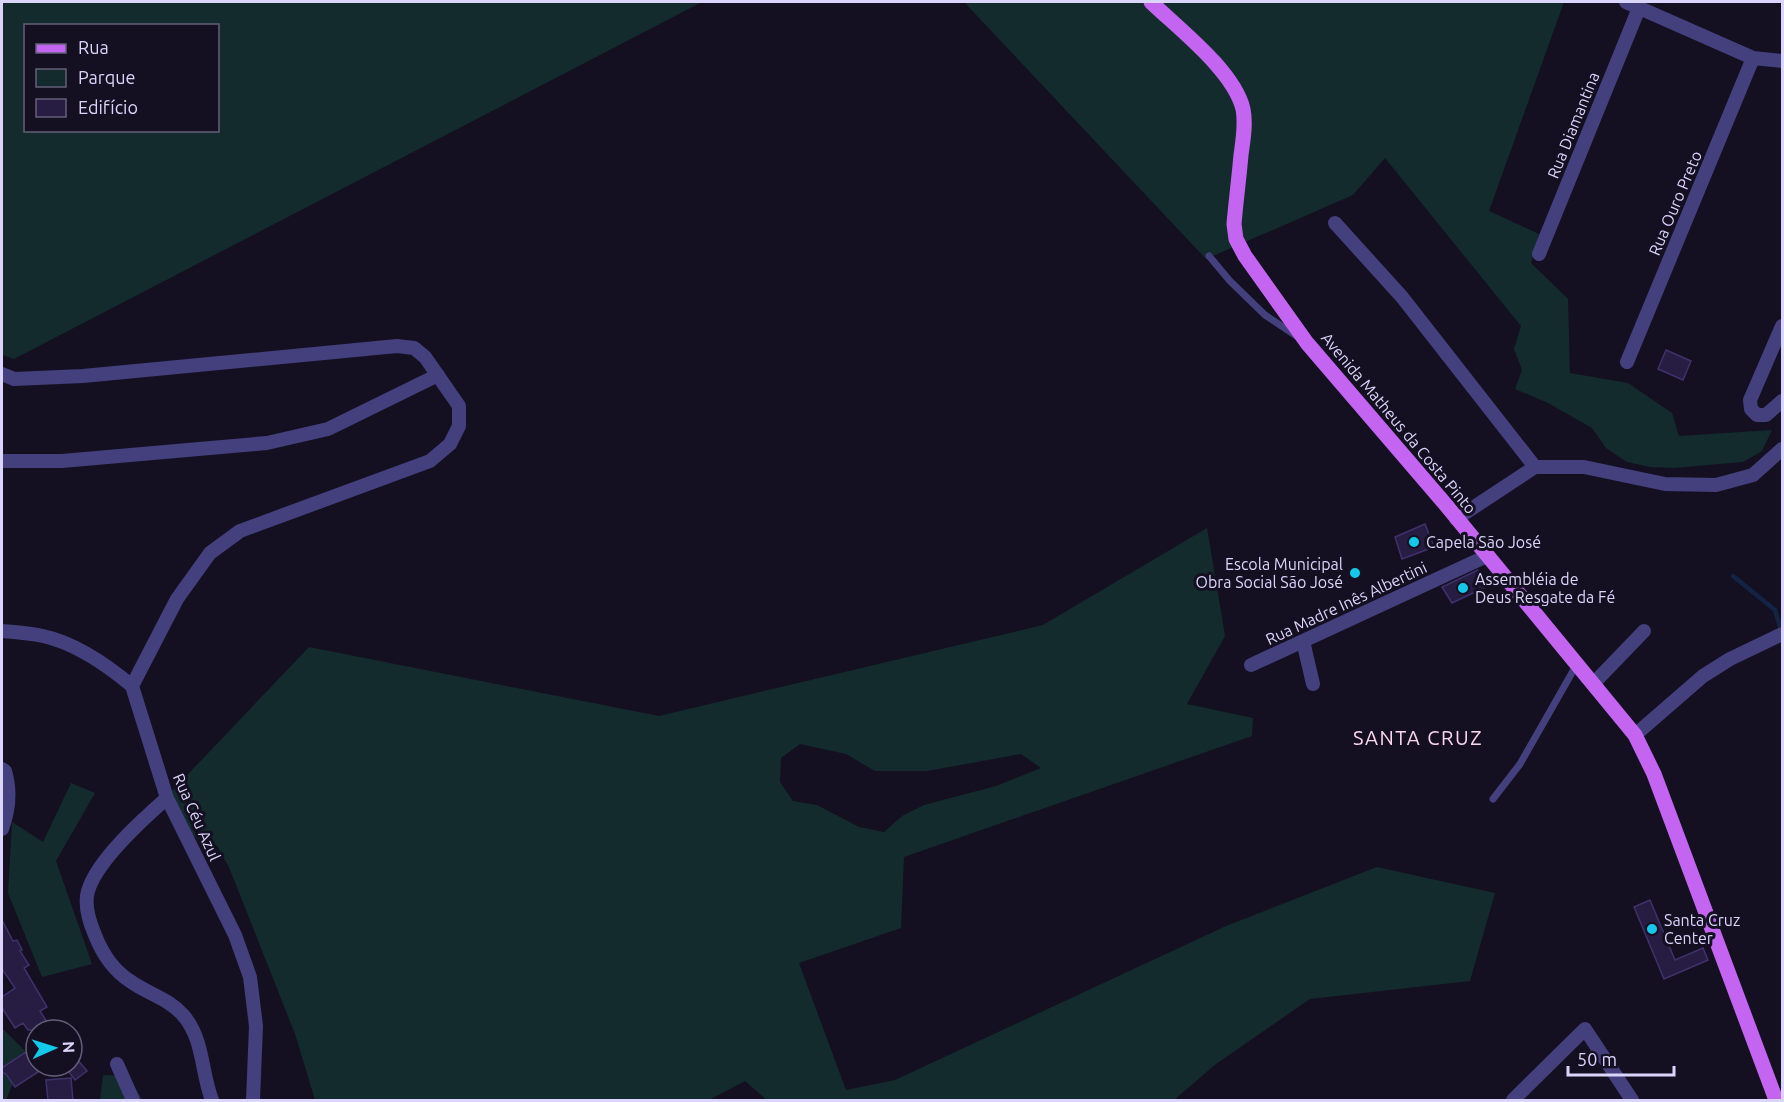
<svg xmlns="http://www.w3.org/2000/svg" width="1784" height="1102" font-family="Ubuntu,sans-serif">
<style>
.green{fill:#132b2c;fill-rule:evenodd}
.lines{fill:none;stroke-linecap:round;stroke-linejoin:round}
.stream{stroke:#122344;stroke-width:4.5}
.building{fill:#271d42;stroke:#40316c;stroke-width:1.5}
.lane{stroke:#443f7d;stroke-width:7}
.street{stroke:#443f7d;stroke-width:14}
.primary{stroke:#c465f2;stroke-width:15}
.poi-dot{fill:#13c9e9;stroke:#141022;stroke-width:2}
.labels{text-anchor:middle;stroke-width:6;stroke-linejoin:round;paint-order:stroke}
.street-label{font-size:16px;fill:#dbd5fc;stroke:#141022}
.poi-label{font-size:16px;fill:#dbd5fc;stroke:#141022;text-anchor:start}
.quarter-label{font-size:20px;letter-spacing:1.5px;fill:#fcd6ec;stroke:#141022}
</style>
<rect width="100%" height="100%" fill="#141022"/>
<path class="green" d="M 2,2 L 702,2 L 14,359 L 2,355 ZM 26,26 L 218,26 L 218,130 L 26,130 Z
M 964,2 L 1564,2 L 1489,211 L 1539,234 L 1531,263 L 1568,299 L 1570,373 L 1628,383 L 1672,413 L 1679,436 L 1772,430 L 1762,451 L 1743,462 L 1674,468 L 1650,467 L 1627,462 L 1606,448 L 1592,428 L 1548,403 L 1515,389 L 1522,370 L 1514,349 L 1521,326 L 1385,158 L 1353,195 L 1206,259 Z
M 1207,528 L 1225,636 L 1187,704 L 1253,718 L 1252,736 L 904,857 L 901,928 L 799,963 L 846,1090 L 895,1080 L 1226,926 L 1377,867 L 1495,893 L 1470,981 L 1310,999 L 1216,1064 L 1174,1100 L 767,1100 L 745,1081 L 709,1100 L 315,1100 L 295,1034 L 229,867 L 217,846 L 194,837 L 181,816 L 172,791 L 309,647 L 659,716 L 1043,625 ZM 800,744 L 846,754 L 875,771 L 927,771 L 1021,754 L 1041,768 L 996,786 L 924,805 L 902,816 L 884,832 L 859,827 L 817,805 L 793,801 L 780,782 L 781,758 Z
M 71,783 L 95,793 L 56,861 L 92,964 L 42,977 L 8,893 L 12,822 L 43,842 Z
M 2,1028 L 26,1052 L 6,1100 L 2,1100 Z
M 103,1075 L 129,1076 L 142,1100 L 100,1100 Z"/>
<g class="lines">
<path class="stream" d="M 1733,576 L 1775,610 L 1782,633"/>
</g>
<path class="building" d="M 1666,350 L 1691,361 L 1683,380 L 1658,369 Z
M 1425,524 L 1434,547 L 1402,559 L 1395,537 Z
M 1478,570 L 1490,585 L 1452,603 L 1442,587 Z
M 1650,900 L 1675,960 L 1703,948 L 1708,960 L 1664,979 L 1634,907 Z
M 2,920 L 13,941 L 17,940 L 22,950 L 20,951 L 29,965 L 24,968 L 47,1007 L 40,1011 L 52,1030 L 28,1030 L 23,1023 L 15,1028 L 2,1008 L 2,997 L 15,988 L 2,969 Z
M 26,1052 L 38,1072 L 15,1087 L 6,1074 L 2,1072 L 2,1068 Z
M 76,1058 L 87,1071 L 75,1080 L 65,1067 L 72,1066 L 72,1062 Z
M 71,1078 L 73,1101 L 48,1101 L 46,1080 Z"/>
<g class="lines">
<path class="lane" d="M 1209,256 L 1230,281 L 1265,315 L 1298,337
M 1493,799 L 1520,764 L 1577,664"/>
<path class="street" d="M 1626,2 L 1753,58 L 1782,61
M 1335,223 L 1402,297 L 1535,467
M 1539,254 L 1639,8
M 1782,326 L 1750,400 L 1751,409 L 1757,415 L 1766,415 L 1782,401
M 1627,362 L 1753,58
M 2,374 L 14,379 L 83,376 L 397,346 L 414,348 L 425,357 L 459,406 L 459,426 L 450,444 L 430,461 L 240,531 L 210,553 L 177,599 L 132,686
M 2,461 L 62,461 L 267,443 L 328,429 L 438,375
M 1456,519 L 1535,467 L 1584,467 L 1665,484 L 1716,485 L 1753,475 L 1782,449
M 2,631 C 15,632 30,633 43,636 C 75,643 107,665 132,686 L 167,798 L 235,935 L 250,977 L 256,1026 L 253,1100
M 1303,641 L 1313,684
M 1251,665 L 1487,556
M 1593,684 L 1644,631
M 1635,735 L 1703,676 L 1730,659 L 1782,634
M 2,769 L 5,771 C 11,791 9,810 2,829
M 167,798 C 143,819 97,860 88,891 C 84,905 89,921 95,935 C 102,953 113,970 130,981 C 148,994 168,998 183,1015 C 204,1039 201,1072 212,1100
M 117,1064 L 133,1100
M 1513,1100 L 1585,1029 L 1632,1100"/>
<path class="primary" d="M 1151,2 C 1179,29 1234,71 1243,109 C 1246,124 1243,140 1241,155 C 1239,178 1236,201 1234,224 L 1236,239 L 1245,256 L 1307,343 L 1446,505 L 1635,735 L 1654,774 L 1776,1100"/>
</g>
<g class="poi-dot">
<circle cx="1414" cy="542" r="6"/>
<circle cx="1355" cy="573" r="6"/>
<circle cx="1463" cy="588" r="6"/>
<circle cx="1652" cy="929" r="6"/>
</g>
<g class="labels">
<g class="street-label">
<text transform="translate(1573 125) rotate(-68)" y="6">Rua Diamantina</text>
<text transform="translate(1675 203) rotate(-67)" y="6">Rua Ouro Preto</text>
<text transform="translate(1399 423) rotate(50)" y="6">Avenida Matheus da Costa Pinto</text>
<text transform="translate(1346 603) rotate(-25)" y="6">Rua Madre Inês Albertini</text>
<text transform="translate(197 817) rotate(66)" y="6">Rua Céu Azul</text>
</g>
<g class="poi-label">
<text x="1426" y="548">Capela São José</text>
<text x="1343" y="570" text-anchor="end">Escola Municipal<tspan x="1343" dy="18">Obra Social São José</tspan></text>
<text x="1475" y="585">Assembléia de<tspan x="1475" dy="18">Deus Resgate da Fé</tspan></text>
<text x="1664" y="926">Santa Cruz<tspan x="1664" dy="18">Center</tspan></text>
</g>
<g class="quarter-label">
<text x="1418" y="745">SANTA CRUZ</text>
</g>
</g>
<rect width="1784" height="1102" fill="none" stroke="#dbd5fc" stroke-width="6"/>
<rect x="24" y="24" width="195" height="108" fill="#141022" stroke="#645f79" stroke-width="1.5"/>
<rect x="36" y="44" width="30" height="9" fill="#c465f2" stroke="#645f79" stroke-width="1.5"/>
<text x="78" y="54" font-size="18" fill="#dbd5fc">Rua</text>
<rect x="36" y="69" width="30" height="18" fill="#132b2c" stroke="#645f79" stroke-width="1.5"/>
<text x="78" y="84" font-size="18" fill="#dbd5fc">Parque</text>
<rect x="36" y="99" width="30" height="18" fill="#271d42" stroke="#645f79" stroke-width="1.5"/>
<text x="78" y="114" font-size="18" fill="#dbd5fc">Edifício</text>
<g transform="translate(54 1048) rotate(87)"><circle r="28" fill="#141022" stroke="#645f79" stroke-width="1.5"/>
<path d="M0-4.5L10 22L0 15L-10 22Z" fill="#13c9e9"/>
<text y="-9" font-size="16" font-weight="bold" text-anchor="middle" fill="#dbd5fc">N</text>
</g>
<path d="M1568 1066v9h106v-9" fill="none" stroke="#dbd5fc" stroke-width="3"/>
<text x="1577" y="1066" font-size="18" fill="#dbd5fc" stroke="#141022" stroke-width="4.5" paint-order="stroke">50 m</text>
</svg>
